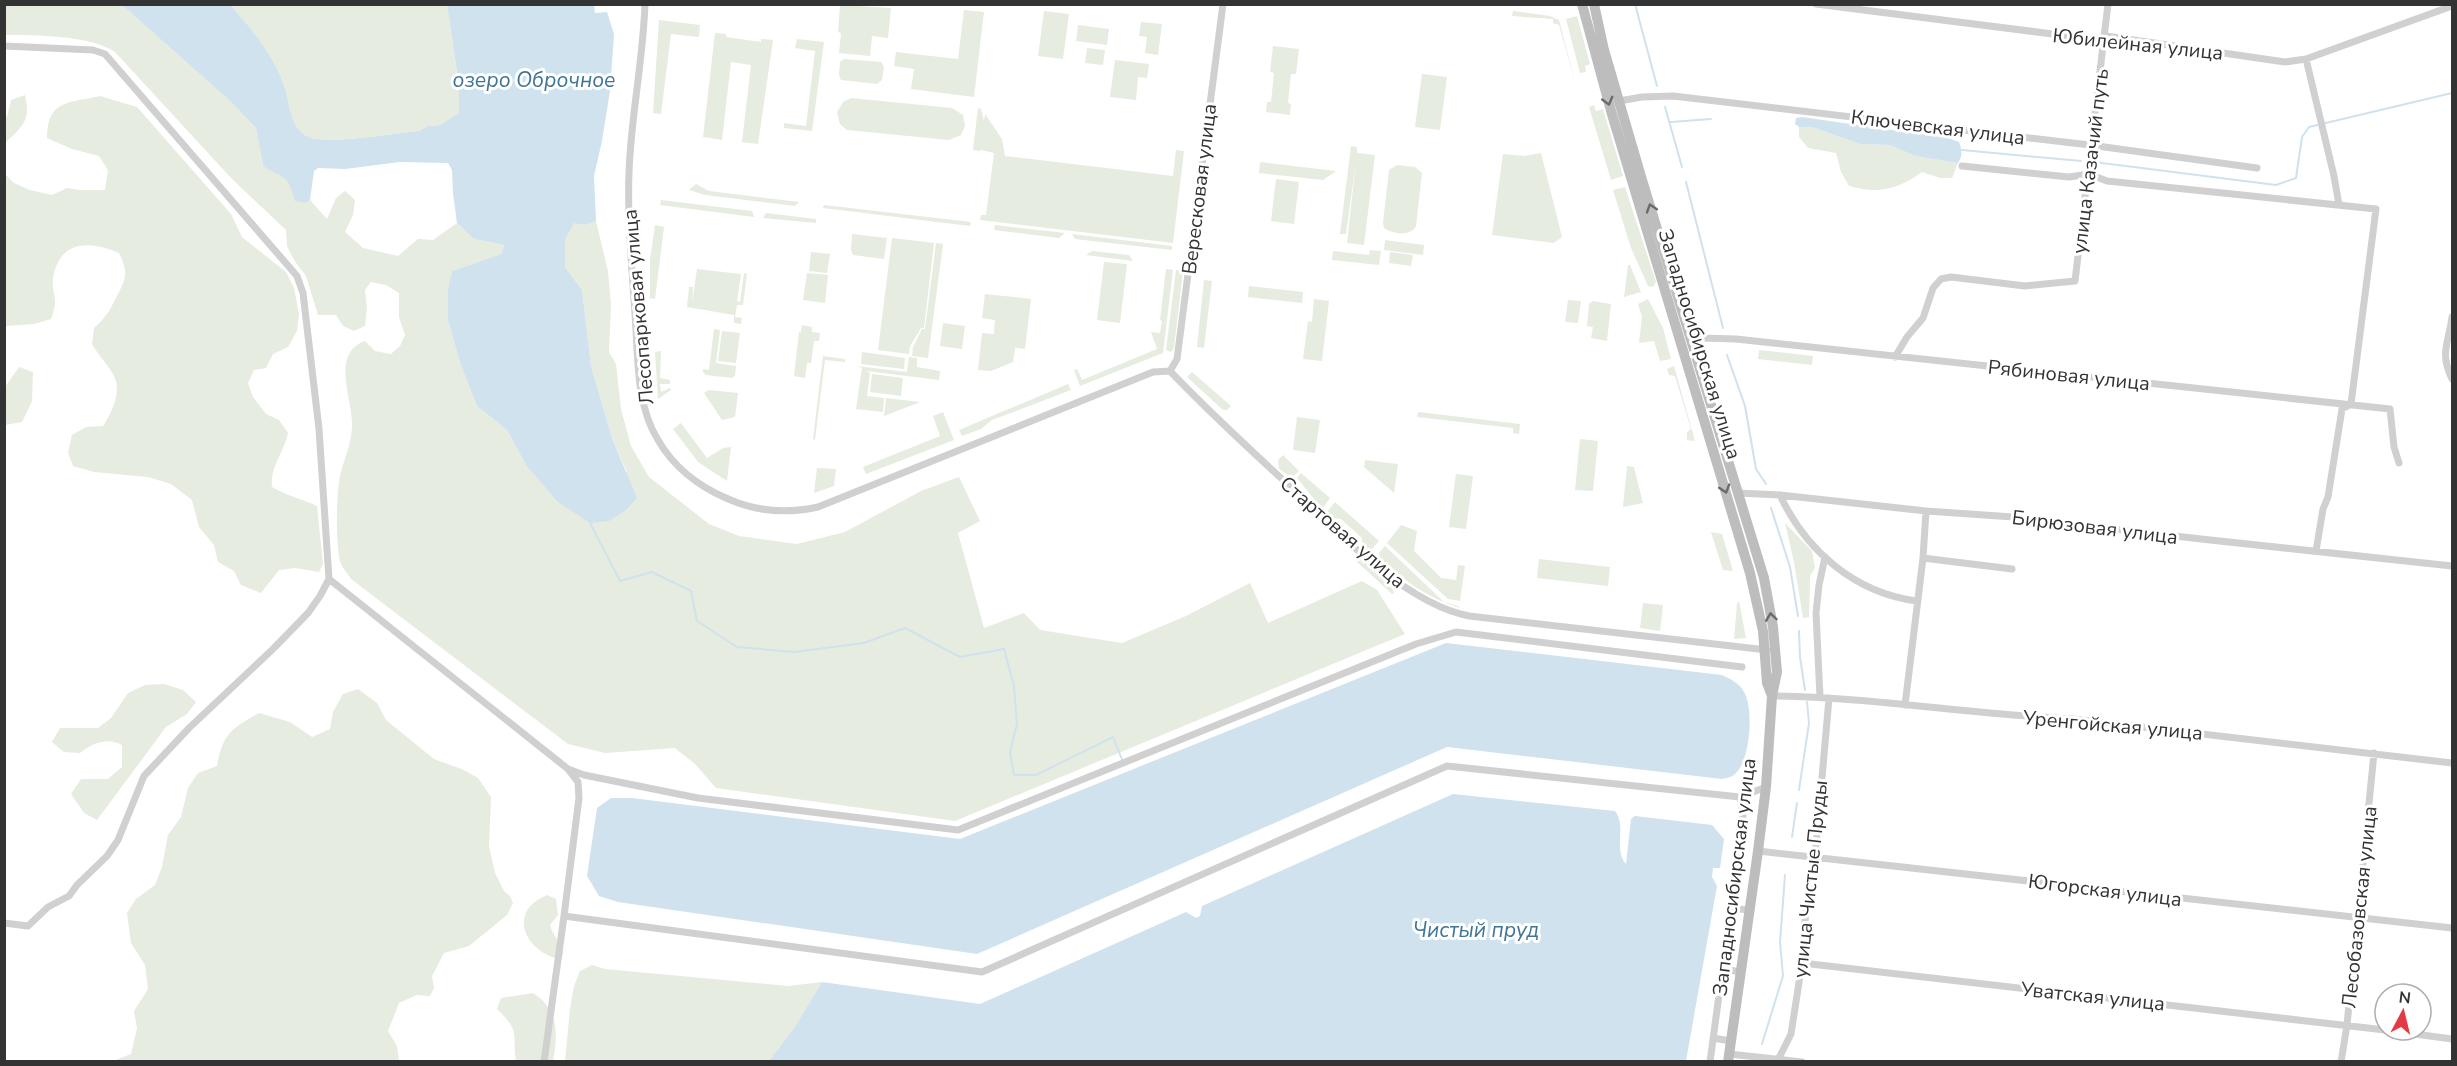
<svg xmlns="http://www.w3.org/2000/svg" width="2457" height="1066" font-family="'Nunito Sans',sans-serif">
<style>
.green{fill:#e6ecdf}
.water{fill:#cfe2ee}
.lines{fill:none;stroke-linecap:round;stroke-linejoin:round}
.stream{stroke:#cfe2ee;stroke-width:2}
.street{stroke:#d0d0d0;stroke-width:7}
.secondary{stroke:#bdbdbd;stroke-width:10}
.oneway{stroke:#6a6a6a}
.labels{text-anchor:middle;stroke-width:6;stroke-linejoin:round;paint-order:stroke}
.street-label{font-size:20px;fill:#333;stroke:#fff}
.water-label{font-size:21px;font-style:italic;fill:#3f7597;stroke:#fff}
</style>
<rect width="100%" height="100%" fill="#fff"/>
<path class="green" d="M 4,5 L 122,5 L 229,100 L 256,128 L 263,166 L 283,175 L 306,203 L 310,200 L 327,219 L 336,198 L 345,191 L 355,200 L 353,215 L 345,232 L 363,248 L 398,256 L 418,239 L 433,240 L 457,223 L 474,239 L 504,245 L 501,254 L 452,271 L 448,321 L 461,366 L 477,406 L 507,430 L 526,465 L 627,472 L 612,438 L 591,366 L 582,290 L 565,267 L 565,240 L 574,222 L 585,225 L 596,221 L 608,271 L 611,305 L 609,352 L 616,364 L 621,409 L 631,446 L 649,477 L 709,524 L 739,536 L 797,544 L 845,532 L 921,491 L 959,477 L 980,521 L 958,533 L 984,628 L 1024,613 L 1040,630 L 1122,643 L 1186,616 L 1250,583 L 1268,623 L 1362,581 L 1377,590 L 1405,634 L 955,821 L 716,788 L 695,764 L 675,748 L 605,753 L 568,744 L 351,579 C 348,574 343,569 341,564 C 335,548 336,488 341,472 C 345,457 351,444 352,428 C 354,400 329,354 365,341 L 375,351 L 391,354 L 400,346 L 405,335 L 399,317 L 399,293 L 386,285 L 371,282 L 365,290 L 367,308 L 365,326 L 354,331 L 343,326 L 336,315 L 318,315 L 306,276 L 294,260 L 287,246 L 286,230 L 232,179 L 115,52 C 89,35 36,35 5,35 Z
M 230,5 L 447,5 L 459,87 L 460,113 L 440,125 L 428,126 L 419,131 C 394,133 330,145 309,137 C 289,129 290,102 284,85 C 273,54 251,28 230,5 Z
M 840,5 L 891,8 L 888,38 L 872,36 L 870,56 L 839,53 L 841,33 L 838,32 Z
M 964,10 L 984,12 L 974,97 L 911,89 L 914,69 L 894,66 L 896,52 L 958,59 Z
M 1044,11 L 1069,14 L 1063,59 L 1038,56 Z
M 1513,11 L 1550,16 L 1559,20 L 1576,85 L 1559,25 L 1553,23 L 1553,19 L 1512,16 Z
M 1577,16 L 1590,64 L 1585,66 L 1586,72 L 1580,73 L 1566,19 Z
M 659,20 L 700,25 L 699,37 L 671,34 L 661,114 L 653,113 Z
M 1141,22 L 1162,24 L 1158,55 L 1145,53 L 1147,37 L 1139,36 Z
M 1078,25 L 1109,29 L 1107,45 L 1076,41 Z
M 715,33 L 726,34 L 726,37 L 761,42 L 761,39 L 773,40 L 758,144 L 742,142 L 751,65 L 731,62 L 722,140 L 703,137 Z
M 797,39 L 824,42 L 812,131 L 784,128 L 784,123 L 806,126 L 815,51 L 795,48 Z
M 1273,46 L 1299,49 L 1296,74 L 1291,74 L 1288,103 L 1291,104 L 1290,115 L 1266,112 L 1267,102 L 1271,102 L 1274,73 L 1270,72 Z
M 1087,48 L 1105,50 L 1103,65 L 1085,63 Z
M 844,59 L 881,62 L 884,67 L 882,80 L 877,84 L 841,80 L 839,75 L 840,62 Z
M 1115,60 L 1149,64 L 1147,78 L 1138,77 L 1136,100 L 1110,97 Z
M 1422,74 L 1447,77 L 1440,130 L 1415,127 Z
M 25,95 C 31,121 23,126 5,143 L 5,118 L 7,117 L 11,100 Z
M 100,96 L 137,107 L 231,214 L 242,237 L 286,272 L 294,288 L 299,314 L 297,331 L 288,347 L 273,354 L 266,368 L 254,370 L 248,383 L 253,397 L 266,414 L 279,420 L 288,433 C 284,453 270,466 272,487 C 287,496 302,499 317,506 L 323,564 L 319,572 L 295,568 L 279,570 L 261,593 L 241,585 L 234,571 L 218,562 L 214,545 L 199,527 L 192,500 L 171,484 L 148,477 L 94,472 L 73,466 L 68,453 L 72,435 L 86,427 L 103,426 C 112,412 122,392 114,376 C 108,364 98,355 92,344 L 94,328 C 106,317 109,312 116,298 C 126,278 129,274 119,253 C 90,241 60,239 53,278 C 51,295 60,297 51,319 L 34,324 L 5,326 L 5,174 L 14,183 L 30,190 L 52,195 L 67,188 L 80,190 L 105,190 L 108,170 L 99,156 L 72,149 L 47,138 C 47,99 70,103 100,96 Z
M 851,98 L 952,108 L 963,115 L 965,126 L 961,135 L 949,140 L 847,130 L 840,124 L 837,112 L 843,102 Z
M 1594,105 L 1596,111 L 1603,109 L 1623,176 L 1611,180 L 1589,107 Z
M 978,108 L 981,109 L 984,121 L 985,114 L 1002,139 L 1005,156 L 1173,176 L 1176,150 L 1184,151 L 1173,243 L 980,220 L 981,215 L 986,215 L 994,153 L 981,150 L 981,148 L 980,151 L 973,150 Z
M 1799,127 L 1812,127 L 1860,144 L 1890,145 L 1915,156 L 1958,163 L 1952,178 L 1940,178 L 1922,172 C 1897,190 1878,194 1849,186 L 1841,172 L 1836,153 L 1808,148 L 1799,137 Z
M 1351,146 L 1357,147 L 1357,153 L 1375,155 L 1364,245 L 1347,243 L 1356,161 L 1346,234 L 1340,234 Z
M 1541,153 L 1562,237 L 1554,243 L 1492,235 L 1503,154 L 1525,156 Z
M 1260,162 L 1336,171 L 1323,180 L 1259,173 Z
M 1397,165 L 1415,167 L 1422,173 L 1416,226 C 1410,237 1393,234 1384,228 L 1383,223 L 1389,170 Z
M 1276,179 L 1299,182 L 1294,224 L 1271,221 Z
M 696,184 L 709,191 L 799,202 L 795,206 L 705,195 L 689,190 Z
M 1625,187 L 1656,282 L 1653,287 L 1648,286 L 1631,248 L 1613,190 Z
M 661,200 L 752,211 L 754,217 L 660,205 Z
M 824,205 L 971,222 L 970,226 L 823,208 Z
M 766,213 L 816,219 L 816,223 L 763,218 Z
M 655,225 L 664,227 L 655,299 L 650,298 L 650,260 Z
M 995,225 L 1065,233 L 1059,238 L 994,230 Z
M 852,234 L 887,238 L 884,259 L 853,255 L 851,250 Z
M 1072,234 L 1172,246 L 1172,250 L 1075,239 Z
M 892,238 L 934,243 L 924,328 L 921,328 L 910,346 L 909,354 L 878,350 Z
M 1385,240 L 1424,245 L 1423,255 L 1384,250 Z
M 936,243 L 943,244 L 928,358 L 912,356 L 913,347 L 922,329 L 925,329 Z
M 1370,250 L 1381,251 L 1379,265 L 1332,260 L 1333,251 L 1369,255 Z
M 1092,251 L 1129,255 L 1133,261 L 1086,255 Z
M 811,252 L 830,254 L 827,273 L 809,271 Z
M 1390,252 L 1413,255 L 1411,266 L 1389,263 Z
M 1104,262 L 1127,264 L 1120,323 L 1097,320 Z
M 1628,265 L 1630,265 L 1641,292 L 1624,297 Z
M 697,269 L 741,274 L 737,301 L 740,302 L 744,273 L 747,274 L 743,305 L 737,305 L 735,317 L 742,318 L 741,324 L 734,323 L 734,315 L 687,307 L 689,287 L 693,287 L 692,303 Z
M 1166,269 L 1173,270 L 1163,353 L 1080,386 L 1074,370 L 1077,369 L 1082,380 L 1157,349 L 1151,332 L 1160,333 L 1162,321 L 1160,320 Z
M 1176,270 L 1183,271 L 1174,348 L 1171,352 L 1166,350 Z
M 807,273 L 828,275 L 825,303 L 803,300 Z
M 1204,280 L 1212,281 L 1204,348 L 1197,347 Z
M 1249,286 L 1303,292 L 1302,303 L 1248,297 Z
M 985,294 L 1031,299 L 1025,349 L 1015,348 L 1013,362 L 991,371 L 978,370 L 982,333 L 994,334 L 995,320 L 982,318 Z
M 1314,299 L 1329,301 L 1322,361 L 1303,359 L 1308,321 L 1312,322 Z
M 1648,299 L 1663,328 L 1671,359 L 1660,361 L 1654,341 L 1639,343 L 1642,317 L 1638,304 Z
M 1568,300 L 1581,301 L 1578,323 L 1565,322 Z
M 1593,301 L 1611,304 L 1607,341 L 1591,338 L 1593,327 L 1587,326 L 1589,304 Z
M 943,323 L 965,326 L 962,349 L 940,346 Z
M 802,325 L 812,327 L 812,332 L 820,333 L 819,341 L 814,341 L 811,363 L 807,363 L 805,378 L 794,376 L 799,332 L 801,332 Z
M 714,329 L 720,330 L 716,363 L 736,366 L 735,376 L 732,378 L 706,375 L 703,372 L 703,369 L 709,370 Z
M 722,331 L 740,333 L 736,363 L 718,361 Z
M 1759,350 L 1813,356 L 1812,365 L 1758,359 Z
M 661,351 L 660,378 L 670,380 L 670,384 L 660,384 L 661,392 L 670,388 L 671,390 L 658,399 L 655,352 Z
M 862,352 L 905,358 L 904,369 L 861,364 Z
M 823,356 L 845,359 L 845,362 L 825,360 L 815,440 L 813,439 Z
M 909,357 L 917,358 L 917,367 L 940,371 L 939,380 L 866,371 L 870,373 L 867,396 L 884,398 L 883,412 L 856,409 L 862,368 L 856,366 L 907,372 Z
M 1674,366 L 1695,441 L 1687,440 L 1687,432 L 1691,429 L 1675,376 L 1669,375 L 1667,369 Z
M 19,367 L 33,372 L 32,401 L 22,422 L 5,425 L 5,387 Z
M 1192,372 L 1231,406 L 1227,410 L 1223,410 L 1187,377 Z
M 872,374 L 903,378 L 901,396 L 870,392 Z
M 1068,384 L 1071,390 L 992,420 L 981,429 L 962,436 L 959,430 Z
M 709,390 L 738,393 L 735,417 L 722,420 L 704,393 Z
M 886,398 L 920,402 L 884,416 Z
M 943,412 L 954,440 L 866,474 L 863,467 L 940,436 L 933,416 Z
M 1418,412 L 1520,424 L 1519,434 L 1513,433 L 1513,428 L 1417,417 Z
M 1297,417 L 1320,420 L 1315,453 L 1293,450 Z
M 681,423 L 707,458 L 723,448 L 731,447 L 727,481 L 698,462 L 673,429 Z
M 1580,439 L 1598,441 L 1593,491 L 1575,490 Z
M 1283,455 L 1299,471 L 1292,478 L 1279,469 L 1278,460 Z
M 1365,460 L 1398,464 L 1394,493 L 1364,467 Z
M 1627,466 L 1634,467 L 1643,503 L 1623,507 Z
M 817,468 L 836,469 L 834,486 L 814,493 Z
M 1301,473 L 1330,498 L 1322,509 L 1297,478 Z
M 1456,474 L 1473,476 L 1466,529 L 1449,527 Z
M 1335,502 L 1379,541 L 1372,549 L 1367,550 L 1362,546 L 1362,538 L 1341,519 L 1332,518 L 1326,513 Z
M 1785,523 L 1812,551 L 1815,568 L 1810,576 L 1809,617 L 1803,618 L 1794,562 Z
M 1401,525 L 1417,531 L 1414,551 L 1441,578 L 1456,580 L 1458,565 L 1465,566 L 1460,601 L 1448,599 L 1387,543 Z
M 1711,532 L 1722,534 L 1733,571 L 1723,570 Z
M 1385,546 L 1444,602 L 1458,606 L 1460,608 C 1428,598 1405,581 1380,560 L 1379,553 Z
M 1359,557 L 1388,580 L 1394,593 L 1392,594 L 1355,560 Z
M 1539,559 L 1610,567 L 1608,586 L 1537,578 Z
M 1739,601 L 1746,638 L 1734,639 L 1737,604 Z
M 1643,603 L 1663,605 L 1660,631 L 1640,628 Z
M 164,684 L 183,690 L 196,702 L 187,714 L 166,727 L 97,820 L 84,813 L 71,794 L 81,779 L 108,779 L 122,767 L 122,745 C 107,737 93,743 80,753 L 64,752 L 52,742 L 60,728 L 98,728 L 111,718 L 128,693 L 145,685 Z
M 358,689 L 377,703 L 386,720 L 434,759 L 464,770 L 478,778 L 491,797 L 489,846 L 495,873 L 504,891 L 510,896 L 513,903 L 507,915 L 469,946 L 444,953 L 432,976 L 434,988 L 430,996 L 417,995 L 399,1003 L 388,1031 L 397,1046 L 399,1061 L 113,1061 L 131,1054 L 137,1028 L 134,1011 L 148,989 L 145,965 L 131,943 L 127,913 L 136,899 L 155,885 L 162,867 L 168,835 L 181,817 L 188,788 L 198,773 L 217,766 C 223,733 231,729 259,713 L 290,722 L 312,737 L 330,729 L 333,712 L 343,694 Z
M 547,895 L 556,899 L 558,915 L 550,925 C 553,937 562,942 563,954 L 559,959 C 524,951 507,911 547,895 Z
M 592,965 L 605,969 L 788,986 L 822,982 L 794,1028 L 769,1061 L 565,1062 L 570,1009 L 574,986 L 580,971 Z
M 533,993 C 559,1009 558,1035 553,1061 L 516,1061 C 512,1033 521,1032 497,1009 L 501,998 Z"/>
<path class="water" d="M 594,4 L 595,13 L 607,12 L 614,34 L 610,91 L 602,141 L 594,176 L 596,221 L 585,225 L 574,223 L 565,240 L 565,267 L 582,290 L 591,366 L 612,438 L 637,498 L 626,510 L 609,521 L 590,523 L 558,502 L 526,465 L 507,430 L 477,406 L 461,366 L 448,321 L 448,291 L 452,271 L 501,254 L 504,245 L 474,239 L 457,223 L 453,193 L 452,170 L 448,163 L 400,162 L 345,169 L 318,168 L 314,171 L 310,200 L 306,203 L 295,201 C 286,171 286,181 263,166 L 256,128 L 229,100 L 122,5 L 230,5 C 251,28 273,54 284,85 C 290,102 289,129 309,137 C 330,145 394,133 419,131 L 428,126 L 440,125 L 459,113 L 459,86 L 447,5 Z
M 1802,117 L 1948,138 L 1959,142 C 1962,150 1963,155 1958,163 L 1915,156 L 1890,145 L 1860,144 L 1812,127 L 1799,127 L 1795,124 L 1796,118 Z
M 1446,643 L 1722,675 C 1733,680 1742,685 1746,696 C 1753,714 1750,761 1735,774 C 1732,777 1726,778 1722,779 L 1447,747 L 977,954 L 618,902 L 599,896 L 587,876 L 597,808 L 611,798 L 632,798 L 960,839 Z
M 1453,794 L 1615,811 C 1627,826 1613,849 1626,864 L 1631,819 L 1635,816 L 1712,825 L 1724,839 L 1720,868 L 1713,868 L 1712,877 L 1717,886 L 1686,1061 L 769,1061 L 794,1028 L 822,982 L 980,1004 L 1186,912 L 1196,918 L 1200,916 L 1202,906 Z"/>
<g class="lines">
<path class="stream" d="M 1635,4 L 1657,86
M 1665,107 L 1682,167
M 1671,122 L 1711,119
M 1962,150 L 2081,161
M 2094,162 L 2276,185 L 2296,178 L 2302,137 L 2309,127 L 2452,93
M 1686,182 L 1723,328
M 1727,355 L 1745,406 L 1756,469 L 1766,484
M 1771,508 L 1790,567 L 1798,616
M 590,523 L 620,581 L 652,572 L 691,591 L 697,621 L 737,647 L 794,652 L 864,643 L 905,628 L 960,657 L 1004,649 L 1014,686 L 1017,724 L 1010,752 L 1014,775 L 1036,775 L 1113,737 L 1123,762
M 1799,631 L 1800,657 L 1805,690
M 1799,790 L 1809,723 L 1807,702
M 1792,837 L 1797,803
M 1762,1044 L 1783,976 L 1780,942 L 1785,875"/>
<path class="street" d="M 645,4 C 643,61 631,116 629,172 C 627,224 633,278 636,330 C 638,366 638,408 658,440 C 673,466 698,486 726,498 C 756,512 786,514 818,507 L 1153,372 L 1170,371
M 1816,4 L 2092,39 L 2106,36 L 2285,62 L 2306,59 L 2452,6
M 4,46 L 93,50 L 105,54 L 297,276 L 303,293 L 319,429 L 329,579 L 320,596 L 308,613 L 273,649 L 189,728 L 144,776 L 118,840 L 107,856 L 77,885 L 69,896 L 48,907 L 28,926 L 4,923
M 2306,59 L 2334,176 L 2339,205
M 1619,101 L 1642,97 L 1673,96 L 2090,145 L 2257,168
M 1962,166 L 2069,177 L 2089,174 L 2107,181 L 2376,209 L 2351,404 L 2342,409 L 2328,497 L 2323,509 L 2316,551
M 2452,317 C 2449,343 2439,352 2452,379
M 1692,340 L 1701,338 L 1736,339 L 2390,409 L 2394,447 L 2399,463
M 1895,357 L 1907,337 L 1923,318 L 1933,288 L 1941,279 L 1951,277 L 2025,286 L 2075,281 L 2108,4
M 1170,371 C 1206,409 1244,444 1282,479 C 1331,525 1402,603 1469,616 L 1767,650
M 1170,371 L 1177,359 L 1223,4
M 1738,493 L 1780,495 L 1926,511 L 2013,517 L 2201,539 L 2452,566
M 1780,495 C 1806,551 1855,593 1917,601
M 1923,558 L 2012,569
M 329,579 L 568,769 L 578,782 L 579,798 L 564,916 L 982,972 L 1447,766 L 1740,797 L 1766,787
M 1772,696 C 1873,697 1972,715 2073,719 L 2452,763
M 1820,697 L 1816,613 L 1819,585 L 1825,557
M 1905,705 L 1923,558 L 1926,511
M 568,769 L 584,775 L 698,798 L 958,830 L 1416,644 L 1456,632 L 1742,667
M 1758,851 L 2452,928
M 1730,908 L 1749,910
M 1802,963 L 2385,1030
M 1722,969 L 1741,972
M 2385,1030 L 2452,1039
M 1713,1038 L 1731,1041
M 1729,1054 L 1802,1062
M 1779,1058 L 1791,1034 L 1802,963 L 1803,933 L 1815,858 L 1829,698
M 544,1062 L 564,916
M 1710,1062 L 1743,816 L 1740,797
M 2341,1062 L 2347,1025 L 2374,753"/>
<path class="secondary" d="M 1582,4 L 1611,111 L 1750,573 L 1763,631 L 1767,683 L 1772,696
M 1594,4 L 1604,50 L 1642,180 L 1764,578 L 1773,627 L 1777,672 L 1772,696 L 1766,787 L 1758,851 L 1728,1062"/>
</g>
<defs><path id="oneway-chevron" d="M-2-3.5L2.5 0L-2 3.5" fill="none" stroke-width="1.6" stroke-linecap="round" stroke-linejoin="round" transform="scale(1.5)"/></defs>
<g class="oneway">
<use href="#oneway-chevron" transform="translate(1608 101) rotate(75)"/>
<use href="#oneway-chevron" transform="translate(1651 208) rotate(-108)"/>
<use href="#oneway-chevron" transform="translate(1725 489) rotate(73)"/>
<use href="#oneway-chevron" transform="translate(1771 617) rotate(-98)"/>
</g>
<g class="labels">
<g class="street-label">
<text transform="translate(2138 44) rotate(6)" y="7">Юбилейная улица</text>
<text transform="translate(1938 127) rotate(7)" y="7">Ключевская улица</text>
<text transform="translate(2090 161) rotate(-83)" y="7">улица Казачий путь</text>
<text transform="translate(1199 189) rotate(-83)" y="7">Вересковая улица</text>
<text transform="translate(638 307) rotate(-95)" y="7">Лесопарковая улица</text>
<text transform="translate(1700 344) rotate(73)" y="7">Западносибирская улица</text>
<text transform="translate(2069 375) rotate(6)" y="7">Рябиновая улица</text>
<text transform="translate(2095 527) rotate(7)" y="7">Бирюзовая улица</text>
<text transform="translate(1343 532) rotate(41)" y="7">Стартовая улица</text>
<text transform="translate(2113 725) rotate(5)" y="7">Уренгойская улица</text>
<text transform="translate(1734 877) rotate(-83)" y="7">Западносибирская улица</text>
<text transform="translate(1810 879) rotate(-84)" y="7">улица Чистые Пруды</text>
<text transform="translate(2105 890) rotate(7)" y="7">Югорская улица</text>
<text transform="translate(2359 907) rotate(-84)" y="7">Лесобазовская улица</text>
<text transform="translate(2093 996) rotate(6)" y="7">Уватская улица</text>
</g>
<g class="water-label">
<text x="534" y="87">озеро Оброчное</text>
<text x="1476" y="937">Чистый пруд</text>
</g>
</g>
<rect width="2457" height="1066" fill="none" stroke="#333333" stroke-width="12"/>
<g transform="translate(2403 1012) rotate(7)"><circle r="28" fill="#ffffff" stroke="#adadad" stroke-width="1.5"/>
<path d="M0-4.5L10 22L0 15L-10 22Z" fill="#e63946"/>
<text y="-9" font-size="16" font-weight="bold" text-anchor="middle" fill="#333333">N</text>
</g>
</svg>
